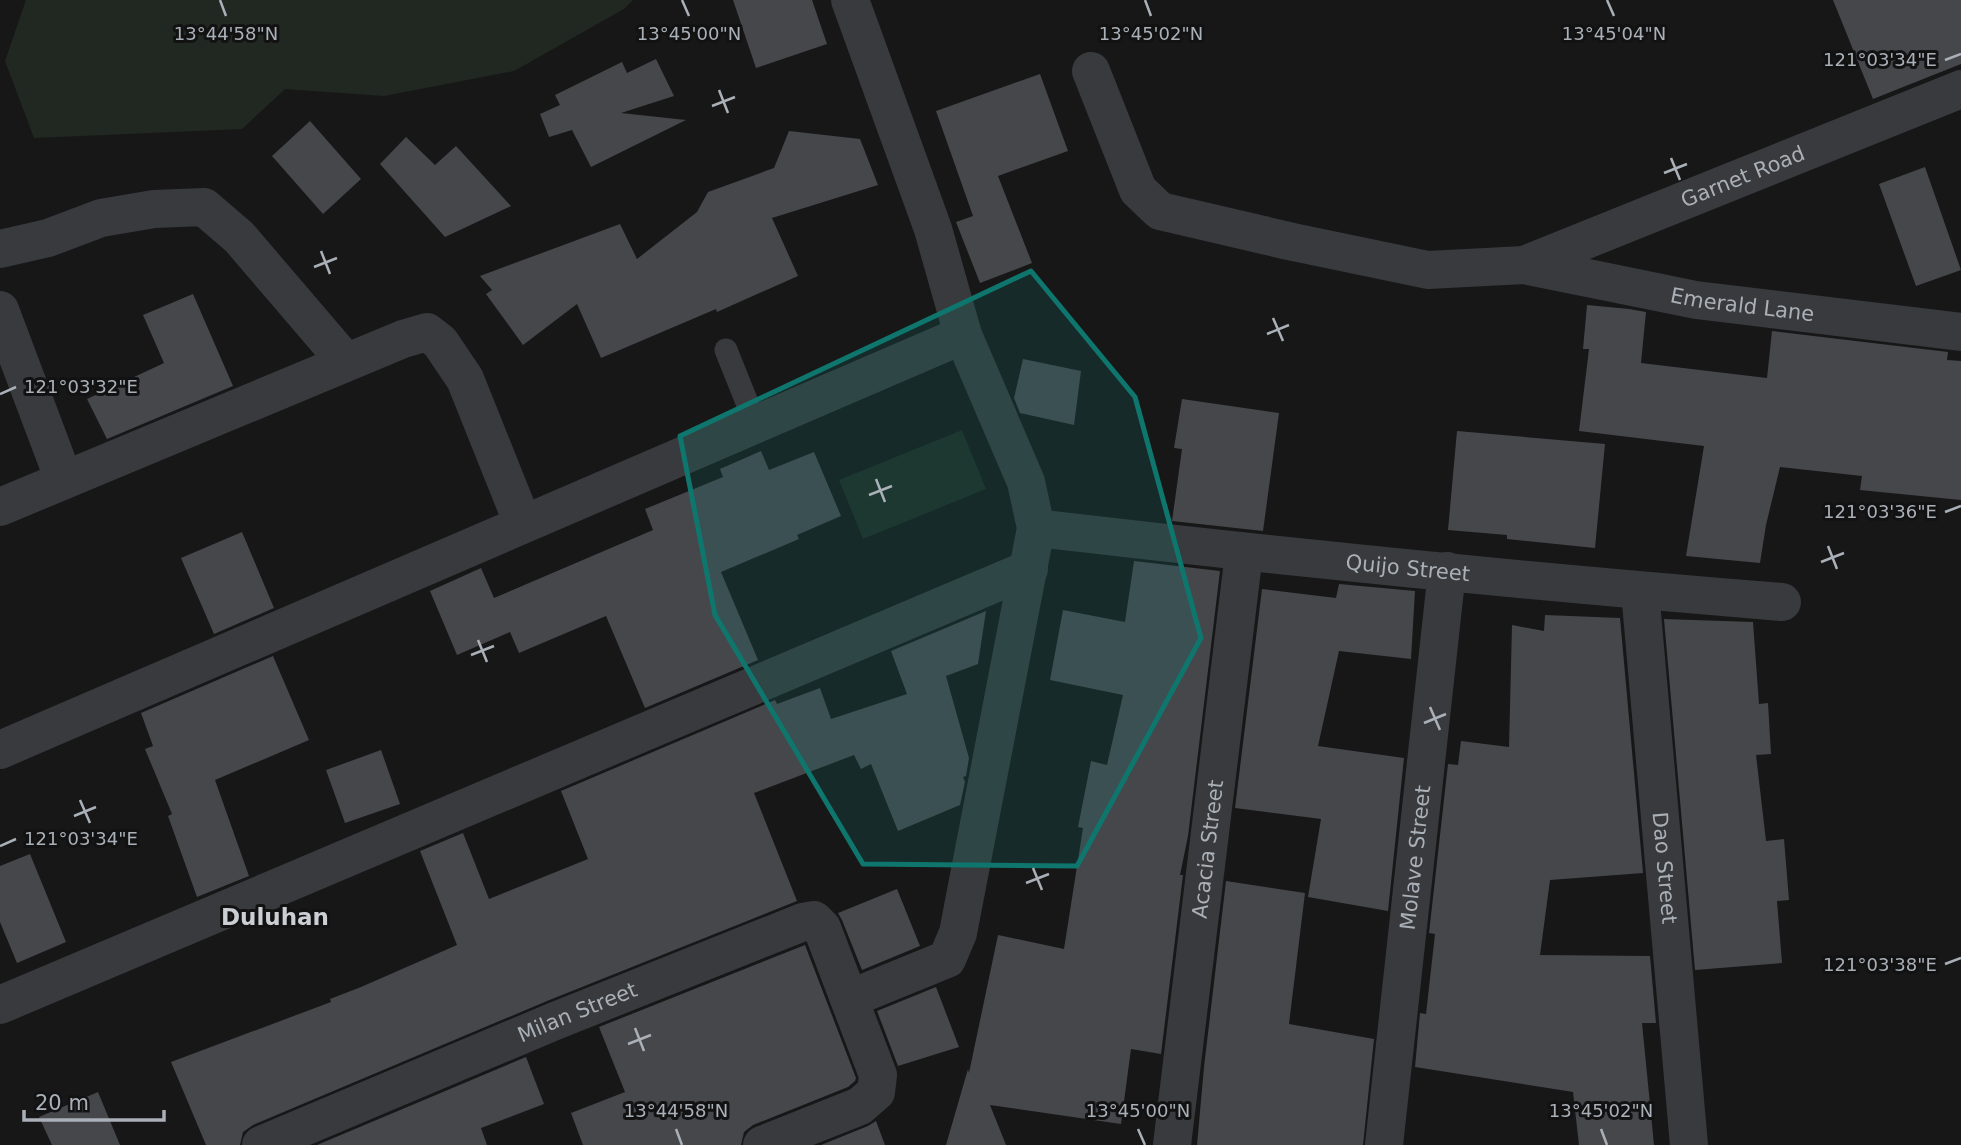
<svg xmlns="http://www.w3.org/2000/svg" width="1961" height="1145" font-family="'DejaVu Sans',sans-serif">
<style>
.green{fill:#212821}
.building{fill:#46474b}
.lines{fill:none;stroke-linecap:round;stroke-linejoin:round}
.service{stroke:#383a3d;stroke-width:23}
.minor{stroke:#383a3d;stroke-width:38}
.marked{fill:#0f766e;fill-opacity:0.2;stroke:#0f766e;stroke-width:5;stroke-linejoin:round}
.ticks{fill:none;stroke:#aab0b7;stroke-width:2.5}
.labels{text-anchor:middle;stroke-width:6;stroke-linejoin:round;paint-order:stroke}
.street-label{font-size:21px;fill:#aab0b7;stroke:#121213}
.neighbourhood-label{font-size:23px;font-weight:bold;fill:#cbced3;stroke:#121213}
.ticks-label{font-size:18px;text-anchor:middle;fill:#aab0b7;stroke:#121213;stroke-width:6;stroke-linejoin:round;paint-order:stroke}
</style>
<rect width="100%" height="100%" fill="#171718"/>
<path class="green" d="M 26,0 L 633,0 L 624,9 L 514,71 L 384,96 L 285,89 L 242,129 L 34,138 L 5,61 Z
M 962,430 L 986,489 L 863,539 L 839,480 Z"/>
<path class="building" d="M 733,0 L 812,0 L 827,44 L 756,68 Z
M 1833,0 L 1961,0 L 1961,64 L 1873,99 Z
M 656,59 L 674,96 L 621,113 L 686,120 L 591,167 L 572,130 L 549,137 L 540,114 L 560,105 L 555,95 L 622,62 L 627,73 Z
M 1040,74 L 1068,151 L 998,176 L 1032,263 L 980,283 L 956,222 L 973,216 L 936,111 Z
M 310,121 L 361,179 L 323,214 L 272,156 Z
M 789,131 L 860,139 L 878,185 L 772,218 L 798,276 L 717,312 L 716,309 L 601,358 L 577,304 L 523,345 L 486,294 L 492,290 L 480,276 L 620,224 L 637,259 L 697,212 L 708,192 L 774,168 Z
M 406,137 L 435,165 L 456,146 L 511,206 L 445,237 L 380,164 Z
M 1925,167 L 1961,270 L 1916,286 L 1879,184 Z
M 193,294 L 233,386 L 107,439 L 87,399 L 164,363 L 143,315 Z
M 1587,305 L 1629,309 L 1646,312 L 1641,363 L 1767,378 L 1772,331 L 1948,352 L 1947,360 L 1961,361 L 1961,500 L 1860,490 L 1862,476 L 1780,467 L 1766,525 L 1760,563 L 1686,556 L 1704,446 L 1579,431 L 1589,349 L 1583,349 Z
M 1023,359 L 1081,371 L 1074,425 L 1020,413 L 1014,398 Z
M 1182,399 L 1279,413 L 1263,531 L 1172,521 L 1182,449 L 1174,448 Z
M 1457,431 L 1605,444 L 1595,548 L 1507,539 L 1507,535 L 1448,530 Z
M 761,451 L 769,470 L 814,452 L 841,516 L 797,535 L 799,539 L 721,572 L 758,660 L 645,708 L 606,616 L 519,653 L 510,632 L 457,655 L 430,591 L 481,568 L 494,598 L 653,530 L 645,509 L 723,477 L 720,469 Z
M 242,532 L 274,608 L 214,634 L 181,558 Z
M 1134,561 L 1220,571 L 1188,836 L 1180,875 L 1183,875 L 1161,1054 L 1131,1049 L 1121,1124 L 990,1105 L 1006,1145 L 946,1145 L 968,1069 L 969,1073 L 998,935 L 1064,949 L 1083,828 L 1078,827 L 1091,761 L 1107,765 L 1123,695 L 1050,680 L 1063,610 L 1125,622 Z
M 1339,584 L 1415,591 L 1411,659 L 1339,651 L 1318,746 L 1404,758 L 1388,911 L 1308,897 L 1321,819 L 1235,808 L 1262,589 L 1336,598 Z
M 986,611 L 978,664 L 946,676 L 969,758 L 966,776 L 963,777 L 965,782 L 960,805 L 898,831 L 871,764 L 861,769 L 854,755 L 754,793 L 797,901 L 547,1001 L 253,1125 L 243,1132 L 240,1145 L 206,1145 L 171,1062 L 331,1002 L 330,999 L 361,987 L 457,945 L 420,851 L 463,833 L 489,899 L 588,859 L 561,791 L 775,700 L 777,704 L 820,688 L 831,719 L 907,694 L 891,651 Z
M 1545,615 L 1620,618 L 1643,873 L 1550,880 L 1540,955 L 1650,956 L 1656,1023 L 1642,1023 L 1654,1145 L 1579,1145 L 1573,1092 L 1415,1067 L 1420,1013 L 1426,1014 L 1435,934 L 1429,933 L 1448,764 L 1458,765 L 1461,741 L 1509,747 L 1512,625 L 1544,631 Z
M 1664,619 L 1753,622 L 1759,704 L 1768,703 L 1771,754 L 1756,755 L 1766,841 L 1784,839 L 1789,900 L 1777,901 L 1782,963 L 1695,970 Z
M 273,656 L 309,740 L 215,780 L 249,876 L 197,897 L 168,816 L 172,814 L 145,749 L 153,746 L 141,713 Z
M 381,750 L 400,804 L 345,823 L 326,770 Z
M 30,854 L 66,942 L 17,963 L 0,922 L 0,866 Z
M 1226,881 L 1305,893 L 1289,1024 L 1374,1039 L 1363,1145 L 1197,1145 L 1204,1067 Z
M 897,889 L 920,946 L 862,970 L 842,920 L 838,913 Z
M 805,945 L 856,1078 L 855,1081 L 848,1087 L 753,1125 L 744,1132 L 741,1145 L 583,1145 L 571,1113 L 625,1092 L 599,1027 Z
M 936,987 L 959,1047 L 898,1066 L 877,1011 Z
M 526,1057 L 544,1104 L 481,1128 L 487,1145 L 317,1145 Z
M 98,1092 L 120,1145 L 52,1145 L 39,1117 Z
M 876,1121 L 885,1145 L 821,1145 L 868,1126 Z"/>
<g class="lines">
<path class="service" d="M 726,350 L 756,425"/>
<g class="minor">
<path id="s1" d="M 1091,71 L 1138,190 L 1160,211 L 1293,242 L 1428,270 L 1524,265 L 1696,300 L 1961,332"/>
<path d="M 0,249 L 48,238 L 101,218 L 154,209 L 204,207 L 239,237 L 346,362"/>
<path id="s2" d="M 1524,265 L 1961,89"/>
<path d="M 0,310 L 64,480"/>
<path d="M 0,507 L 403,339 L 427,332 L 440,342 L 465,379 L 523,524"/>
<path id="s3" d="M 1036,528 C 1284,557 1533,582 1782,602"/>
<path id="s4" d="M 1640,591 L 1689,1145"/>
<path d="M 0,750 L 963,335"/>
<path d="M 849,999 L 947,959 L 958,933 L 1036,528 L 1026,482 L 963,335 L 933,229 L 850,0"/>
<path d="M 0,1005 L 1029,569"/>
<path id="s5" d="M 261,1145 L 555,1021 L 803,922 L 814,920 L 822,928 L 878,1075 L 876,1092 L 860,1106 L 762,1145"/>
<path id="s6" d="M 1172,1145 L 1244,553"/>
<path id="s7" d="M 1384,1145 L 1447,571"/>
</g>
</g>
<path class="marked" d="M 1031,271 L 1135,397 L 1201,638 L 1077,866 L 863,864 L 715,615 L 680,436 Z"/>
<path class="ticks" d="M 220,0 L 226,16M 682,0 L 689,16M 1145,0 L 1151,16M 1607,0 L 1614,16M 1945,60 L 1961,54M 719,90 L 728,113M 712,106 L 735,97M 1671,158 L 1680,180M 1664,173 L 1687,164M 321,251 L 330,274M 314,267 L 337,258M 1273,318 L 1283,341M 1267,334 L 1289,325M 0,394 L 16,387M 876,479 L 885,502M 869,495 L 892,486M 1945,512 L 1961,506M 1828,546 L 1837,569M 1821,562 L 1844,553M 478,640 L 487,662M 471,655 L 494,646M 1430,707 L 1440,730M 1424,723 L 1446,714M 80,800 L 90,823M 74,816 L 96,807M 0,846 L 16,839M 1033,868 L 1042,890M 1026,883 L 1049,874M 1945,964 L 1961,958M 635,1028 L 644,1051M 628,1044 L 651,1035M 676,1129 L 682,1145M 1138,1129 L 1145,1145M 1601,1129 L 1607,1145"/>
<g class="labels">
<g class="street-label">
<text dy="7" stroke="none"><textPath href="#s2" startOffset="236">Garnet Road</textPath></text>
<text dy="7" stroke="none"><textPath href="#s1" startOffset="751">Emerald Lane</textPath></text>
<text dy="7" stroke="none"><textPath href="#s3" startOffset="374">Quijo Street</textPath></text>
<text dy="7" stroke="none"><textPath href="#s6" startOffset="298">Acacia Street</textPath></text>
<text dy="7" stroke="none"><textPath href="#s7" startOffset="289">Molave Street</textPath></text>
<text dy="7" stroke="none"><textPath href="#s4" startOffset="278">Dao Street</textPath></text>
<text dy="7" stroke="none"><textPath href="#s5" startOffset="343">Milan Street</textPath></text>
</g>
<g class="neighbourhood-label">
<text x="275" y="925">Duluhan</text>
</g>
</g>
<g class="ticks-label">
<text x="226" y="40">13°44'58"N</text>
<text x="689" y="40">13°45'00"N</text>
<text x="1151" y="40">13°45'02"N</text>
<text x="1614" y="40">13°45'04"N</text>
<text x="1880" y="66">121°03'34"E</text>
<text x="81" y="393">121°03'32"E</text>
<text x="1880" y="518">121°03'36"E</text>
<text x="81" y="845">121°03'34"E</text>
<text x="1880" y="971">121°03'38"E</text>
<text x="676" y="1117">13°44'58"N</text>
<text x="1138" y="1117">13°45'00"N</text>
<text x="1601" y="1117">13°45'02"N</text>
</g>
<path d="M24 1110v10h140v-10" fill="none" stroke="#aab0b7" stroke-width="3.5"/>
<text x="35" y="1110" font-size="21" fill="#aab0b7" stroke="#121213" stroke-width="5" paint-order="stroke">20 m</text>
</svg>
